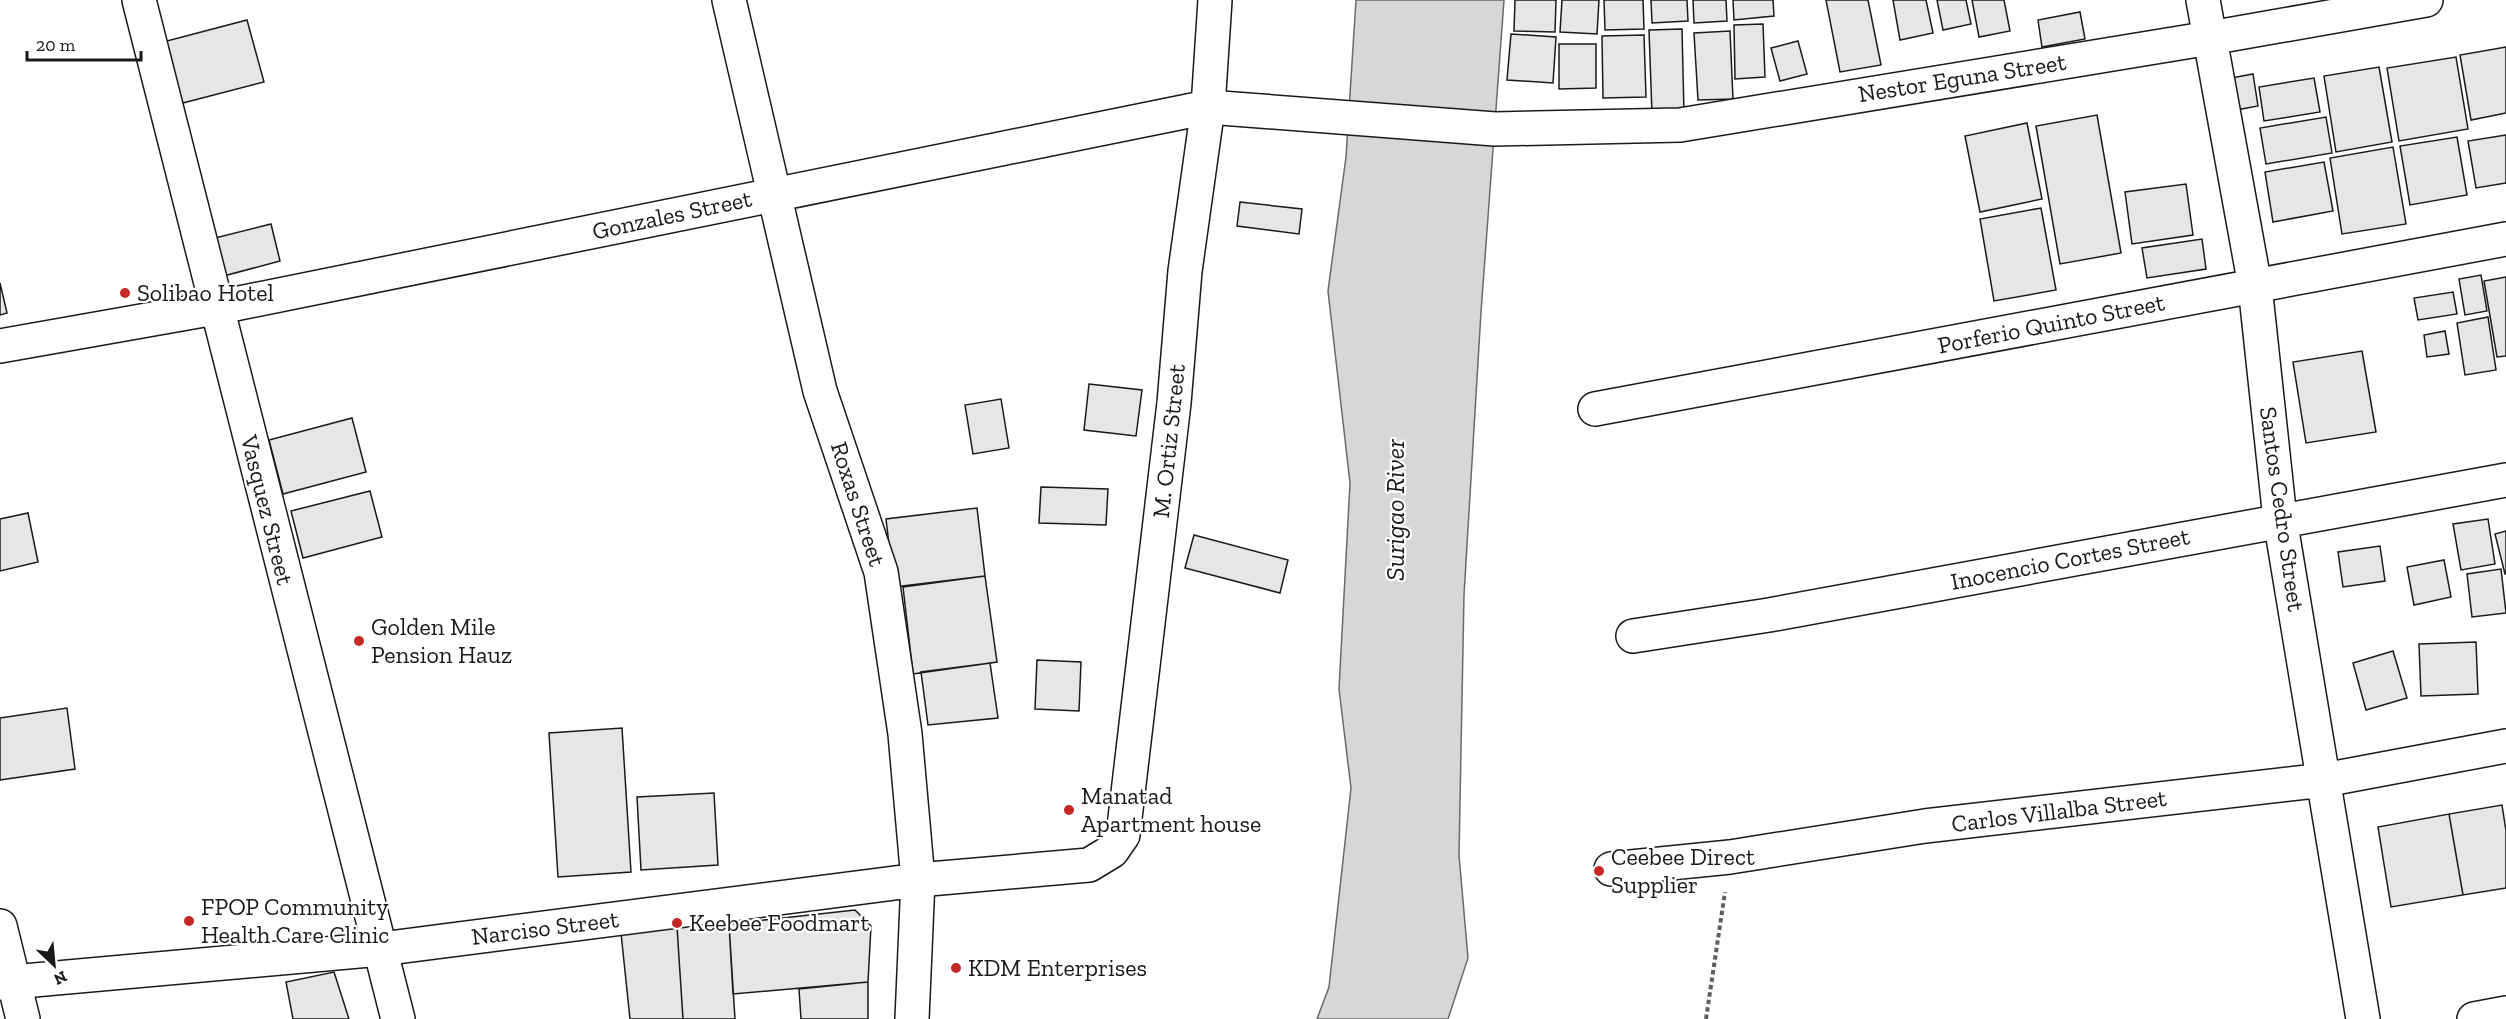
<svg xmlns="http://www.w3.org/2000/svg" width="2506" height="1019" font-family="'Zilla Slab',serif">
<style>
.water{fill:#d7d7d7;stroke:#6a6a6a;stroke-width:1.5}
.building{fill:#e6e6e6;stroke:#1a1a1a;stroke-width:1.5}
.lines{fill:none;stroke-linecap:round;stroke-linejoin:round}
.street-casing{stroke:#1a1a1a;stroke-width:36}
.secondary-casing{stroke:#1a1a1a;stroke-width:36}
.path{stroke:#5f5f5f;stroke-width:4;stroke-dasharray:4.5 3;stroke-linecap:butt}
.street{stroke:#fff;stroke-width:33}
.secondary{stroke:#fff;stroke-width:33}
.poi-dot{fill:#c62828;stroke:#fff;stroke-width:2}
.labels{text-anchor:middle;stroke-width:4.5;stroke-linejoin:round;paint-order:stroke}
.street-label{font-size:24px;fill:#1a1a1a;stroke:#fff}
.poi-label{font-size:24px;fill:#1a1a1a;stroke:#fff;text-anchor:start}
.water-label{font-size:26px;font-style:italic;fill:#1a1a1a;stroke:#fff}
</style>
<rect width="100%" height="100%" fill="#fff"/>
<path class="water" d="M 1356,0 L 1504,0 L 1481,312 L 1464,595 L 1459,855 L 1468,958 L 1448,1019 L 1317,1019 L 1329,987 L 1351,788 L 1339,689 L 1350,483 L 1328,291 L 1346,157 Z"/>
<path class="building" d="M 1515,0 L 1556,0 L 1555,32 L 1514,31 Z
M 1562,0 L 1599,0 L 1597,34 L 1560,32 Z
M 1604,0 L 1643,0 L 1644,29 L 1605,30 Z
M 1651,0 L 1687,0 L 1688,21 L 1652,23 Z
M 1693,0 L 1726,0 L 1727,21 L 1694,23 Z
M 1733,0 L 1773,0 L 1774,16 L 1734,20 Z
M 1826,0 L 1868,0 L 1881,65 L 1840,72 Z
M 1893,0 L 1926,0 L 1933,33 L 1900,40 Z
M 1937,0 L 1966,0 L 1971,24 L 1943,30 Z
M 1972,0 L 2004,0 L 2010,31 L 1979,37 Z
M 2080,12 L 2085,39 L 2042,47 L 2038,20 Z
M 247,20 L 264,82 L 179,104 L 163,42 Z
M 1763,24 L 1765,77 L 1735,79 L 1734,25 Z
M 1682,29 L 1684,113 L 1652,114 L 1649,30 Z
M 1730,31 L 1733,99 L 1698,100 L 1694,33 Z
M 1511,34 L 1556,37 L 1553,83 L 1507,80 Z
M 1644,35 L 1646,97 L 1603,98 L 1602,36 Z
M 1798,41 L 1807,74 L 1780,81 L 1771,48 Z
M 1559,44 L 1596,44 L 1596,88 L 1559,89 Z
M 2506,47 L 2506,113 L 2471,120 L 2460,55 Z
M 2456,57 L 2468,129 L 2399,141 L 2387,68 Z
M 2379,67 L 2392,142 L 2336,152 L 2324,76 Z
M 2253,74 L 2258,106 L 2236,110 L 2231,78 Z
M 2314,78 L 2320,112 L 2264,121 L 2259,87 Z
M 2097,115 L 2121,253 L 2060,264 L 2036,126 Z
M 2326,117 L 2332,153 L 2266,164 L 2260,128 Z
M 2027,123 L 2042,199 L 1980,212 L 1965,136 Z
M 2506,135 L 2506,183 L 2476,188 L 2468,141 Z
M 2457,137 L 2467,195 L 2410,205 L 2400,146 Z
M 2393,147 L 2406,224 L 2342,234 L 2330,158 Z
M 2324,162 L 2333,211 L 2273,222 L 2265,172 Z
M 2186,184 L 2193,235 L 2132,244 L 2125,192 Z
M 1240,202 L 1302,209 L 1299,234 L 1237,226 Z
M 2041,208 L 2056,290 L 1994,301 L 1980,219 Z
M 271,224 L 280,261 L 216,278 L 207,240 Z
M 2202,239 L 2206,269 L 2147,278 L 2142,248 Z
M 2481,275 L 2487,311 L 2465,315 L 2459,279 Z
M 2506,277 L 2506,356 L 2497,357 L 2484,281 Z
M 0,283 L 7,313 L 0,315 Z
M 2453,292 L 2457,314 L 2418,320 L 2414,298 Z
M 2488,317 L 2496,370 L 2465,375 L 2457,323 Z
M 2445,331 L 2449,354 L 2427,357 L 2424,335 Z
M 2362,351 L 2376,432 L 2306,443 L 2293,362 Z
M 1089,384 L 1142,390 L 1136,436 L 1084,430 Z
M 1001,399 L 1009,448 L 973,454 L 965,405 Z
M 352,418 L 366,472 L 283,494 L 269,440 Z
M 1041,487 L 1108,489 L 1106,525 L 1039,523 Z
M 370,491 L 382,537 L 303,558 L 291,511 Z
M 977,508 L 985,576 L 894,587 L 886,519 Z
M 28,513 L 38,562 L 0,571 L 0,519 Z
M 2488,519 L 2495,564 L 2461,570 L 2453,524 Z
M 2506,531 L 2506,574 L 2505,574 L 2495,534 Z
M 1194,535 L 1288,560 L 1280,593 L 1185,568 Z
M 2380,546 L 2385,581 L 2343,587 L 2338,552 Z
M 2444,560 L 2451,597 L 2414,605 L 2407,567 Z
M 2501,569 L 2506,613 L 2472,617 L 2467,574 Z
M 985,576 L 997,662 L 913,674 L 903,587 Z
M 2476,642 L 2478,694 L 2421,696 L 2419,644 Z
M 2393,651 L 2407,698 L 2366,710 L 2353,663 Z
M 1037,660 L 1081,662 L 1079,711 L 1035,709 Z
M 990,663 L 998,718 L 928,725 L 921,672 Z
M 67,708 L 75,769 L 0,780 L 0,718 Z
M 622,728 L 631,872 L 558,877 L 549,733 Z
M 714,793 L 718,865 L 641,870 L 637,797 Z
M 2502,805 L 2506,831 L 2506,888 L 2463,895 L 2449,814 Z
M 2449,814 L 2463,895 L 2391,907 L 2378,827 Z
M 855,910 L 871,926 L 868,982 L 733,994 L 729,924 Z
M 729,924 L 735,1019 L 683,1019 L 677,927 Z
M 677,927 L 683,1019 L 630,1019 L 621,933 Z
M 334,972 L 349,1019 L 293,1019 L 286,982 Z
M 868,982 L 868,1019 L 801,1019 L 799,989 Z"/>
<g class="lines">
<defs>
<path id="street" d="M 139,0 L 398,1019
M 2203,0 L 2255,286 L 2280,519 L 2363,1019
M 0,346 L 215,308 L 1208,107 L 1495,129 L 1680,125 L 2210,38 L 2426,0
M 1595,409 L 2506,239
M 1633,636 L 1769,615 L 2506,480
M 1611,869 L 1730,857 L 1925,826 L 2324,780 L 2506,746
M 0,926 L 23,1019
M 2474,1019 L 2506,1013"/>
<path id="secondary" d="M 729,0 L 820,391 L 881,572 L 905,734 L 918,880 L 912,1019
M 0,983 L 381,949 L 918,880 L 1089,865 L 1112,851 L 1123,835 L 1174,403 L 1185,271 L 1208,107 L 1215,0"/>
</defs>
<use href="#street" class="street-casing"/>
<use href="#secondary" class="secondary-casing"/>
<path class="path" d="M 1706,1019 L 1725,892"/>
<use href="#street" class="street"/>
<use href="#secondary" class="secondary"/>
</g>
<g class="poi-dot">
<circle cx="125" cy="293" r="6"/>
<circle cx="359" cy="641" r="6"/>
<circle cx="1069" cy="810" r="6"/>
<circle cx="1599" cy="871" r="6"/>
<circle cx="189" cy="921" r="6"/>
<circle cx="677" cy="923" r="6"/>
<circle cx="956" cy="968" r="6"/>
</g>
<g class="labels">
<g class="street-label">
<text transform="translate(1962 78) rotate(-9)" y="8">Nestor Eguna Street</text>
<text transform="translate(672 215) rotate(-12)" y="8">Gonzales Street</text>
<text transform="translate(2051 324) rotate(-11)" y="8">Porferio Quinto Street</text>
<text transform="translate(1169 441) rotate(-84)" y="8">M. Ortiz Street</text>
<text transform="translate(858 504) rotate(72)" y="8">Roxas Street</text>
<text transform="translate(2282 509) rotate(82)" y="8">Santos Cedro Street</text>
<text transform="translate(267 510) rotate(76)" y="8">Vasquez Street</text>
<text transform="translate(2070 559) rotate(-11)" y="8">Inocencio Cortes Street</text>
<text transform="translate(2059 811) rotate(-7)" y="8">Carlos Villalba Street</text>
<text transform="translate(545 928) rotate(-7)" y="8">Narciso Street</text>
</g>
<g class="poi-label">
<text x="137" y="301">Solibao Hotel</text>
<text x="371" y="635">Golden Mile<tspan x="371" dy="28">Pension Hauz</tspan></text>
<text x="1081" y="804">Manatad<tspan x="1081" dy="28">Apartment house</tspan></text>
<text x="1611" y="865">Ceebee Direct<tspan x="1611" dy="28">Supplier</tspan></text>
<text x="201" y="915">FPOP Community<tspan x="201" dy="28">Health Care Clinic</tspan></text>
<text x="689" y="931">Keebee Foodmart</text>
<text x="968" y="976">KDM Enterprises</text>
</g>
<g class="water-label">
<text transform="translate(1395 510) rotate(-90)" y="9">Surigao River</text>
</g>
</g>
<g transform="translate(54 965) rotate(154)" stroke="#ffffff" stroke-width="4.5" paint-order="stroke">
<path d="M0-4.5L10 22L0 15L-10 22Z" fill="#1a1a1a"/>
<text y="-9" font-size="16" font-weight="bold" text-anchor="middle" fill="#1a1a1a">N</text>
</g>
<path d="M27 51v9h114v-9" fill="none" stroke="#1a1a1a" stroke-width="3"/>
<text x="36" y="51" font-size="18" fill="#1a1a1a" stroke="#ffffff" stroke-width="4.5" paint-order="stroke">20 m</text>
</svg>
